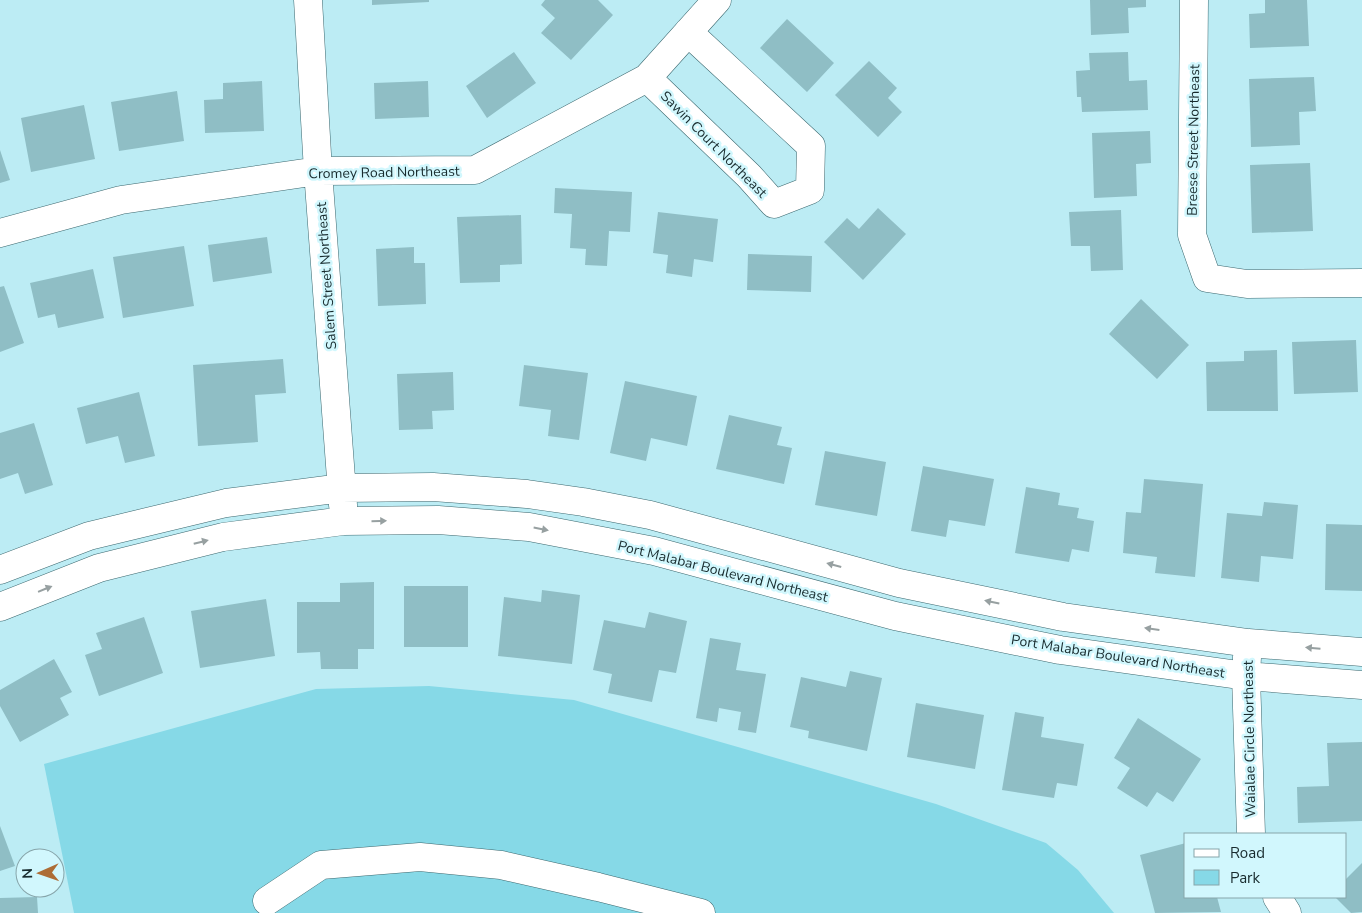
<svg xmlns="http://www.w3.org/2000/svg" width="1362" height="913" font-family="'Nunito Sans',sans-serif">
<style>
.green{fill:#86d9e7}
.building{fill:#8fbec5}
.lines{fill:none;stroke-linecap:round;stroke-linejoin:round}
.minor-casing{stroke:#3c686f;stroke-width:29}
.minor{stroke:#fff;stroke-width:28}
.oneway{fill:#97a0a1}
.labels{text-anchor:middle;stroke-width:5;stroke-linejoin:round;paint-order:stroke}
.street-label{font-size:14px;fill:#182b2e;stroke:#d1f7fd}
</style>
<rect width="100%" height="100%" fill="#bcecf4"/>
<path class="green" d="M 429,686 L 574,700 L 936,804 L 1046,843 L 1078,870 L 1114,913 L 74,913 L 44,764 L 316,689 Z"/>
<path class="building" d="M 372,0 L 429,0 L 429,2 L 372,5 Z
M 545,0 L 598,0 L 613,15 L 571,60 L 541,33 L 555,18 L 541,5 Z
M 1090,0 L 1146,0 L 1146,7 L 1128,8 L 1129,33 L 1091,35 Z
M 1265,0 L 1307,0 L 1309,46 L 1250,48 L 1249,14 L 1265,13 Z
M 787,19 L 834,63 L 807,92 L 760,48 Z
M 514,52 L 536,83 L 487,118 L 466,86 Z
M 1128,52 L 1129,81 L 1147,80 L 1148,110 L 1082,112 L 1081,97 L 1077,97 L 1076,71 L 1090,70 L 1089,53 Z
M 869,61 L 897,88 L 888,98 L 902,112 L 878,137 L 835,95 Z
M 1314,77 L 1316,111 L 1299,112 L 1300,145 L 1251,147 L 1249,79 Z
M 262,81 L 264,131 L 205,133 L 204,100 L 223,99 L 223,83 Z
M 428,81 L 429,117 L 375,119 L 374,83 Z
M 177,91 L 184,141 L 119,151 L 111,102 Z
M 84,105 L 95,159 L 31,172 L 21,118 Z
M 1150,131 L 1151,163 L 1136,164 L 1137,196 L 1094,198 L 1092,133 Z
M 0,150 L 10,180 L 0,183 Z
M 1310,163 L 1313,231 L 1252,233 L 1250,165 Z
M 555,188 L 632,192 L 630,232 L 609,231 L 607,266 L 585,265 L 586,249 L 570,248 L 572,214 L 554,213 Z
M 878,208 L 906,234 L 863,280 L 824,242 L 847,218 L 859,229 Z
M 1121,210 L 1123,270 L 1091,271 L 1090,246 L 1071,246 L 1069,212 Z
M 658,212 L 718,219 L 713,262 L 694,259 L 692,277 L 666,273 L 668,255 L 653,253 Z
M 521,215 L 522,264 L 500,265 L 500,282 L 460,283 L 457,217 Z
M 267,237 L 272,273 L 213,282 L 208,245 Z
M 184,246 L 194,306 L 123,318 L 113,257 Z
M 414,247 L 414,263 L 425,263 L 426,304 L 378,306 L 376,249 Z
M 748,254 L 812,256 L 811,292 L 747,290 Z
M 93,269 L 104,318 L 58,328 L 55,314 L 38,318 L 30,283 Z
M 4,286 L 24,343 L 0,352 L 0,287 Z
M 1141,299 L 1189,345 L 1157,379 L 1109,334 Z
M 1356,340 L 1358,392 L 1294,394 L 1292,342 Z
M 1277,350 L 1278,411 L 1207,411 L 1206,362 L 1244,361 L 1244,351 Z
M 283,359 L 286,393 L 255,395 L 258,442 L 198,446 L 193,365 Z
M 524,365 L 588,373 L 579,440 L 548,436 L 551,410 L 519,406 Z
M 453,372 L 454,410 L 432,411 L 433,429 L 399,430 L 397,374 Z
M 625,381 L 697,396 L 687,446 L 651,438 L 646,461 L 610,453 Z
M 139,392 L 155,456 L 125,463 L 118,436 L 86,444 L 77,408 Z
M 729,415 L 782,427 L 777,445 L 792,448 L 784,484 L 716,469 Z
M 34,423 L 53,485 L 25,494 L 18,473 L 0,479 L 0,433 Z
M 825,451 L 886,462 L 877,516 L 815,505 Z
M 923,466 L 994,479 L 985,526 L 949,520 L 946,537 L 911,531 Z
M 1144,479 L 1203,484 L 1195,577 L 1155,573 L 1157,557 L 1123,553 L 1126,512 L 1141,513 Z
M 1026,487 L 1060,493 L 1058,505 L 1079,508 L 1077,518 L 1094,521 L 1089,552 L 1072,549 L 1069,562 L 1015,553 Z
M 1264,502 L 1298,505 L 1293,559 L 1261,556 L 1259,582 L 1221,578 L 1227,513 L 1262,516 Z
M 1326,524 L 1362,525 L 1362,591 L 1325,590 Z
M 374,582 L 374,649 L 358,649 L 358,669 L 321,669 L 320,652 L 297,653 L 297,602 L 340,602 L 340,583 Z
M 404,586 L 468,586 L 468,647 L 404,647 Z
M 542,590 L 580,595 L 572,664 L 498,656 L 504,597 L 541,602 Z
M 266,599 L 275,656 L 200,668 L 191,611 Z
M 649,612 L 687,621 L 676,673 L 659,670 L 652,702 L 608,693 L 612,674 L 593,670 L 604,620 L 645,628 Z
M 144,617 L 163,673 L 99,696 L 85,655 L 102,649 L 96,633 Z
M 710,638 L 741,643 L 736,670 L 766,674 L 756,733 L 738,730 L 741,712 L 719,708 L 717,722 L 696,718 Z
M 54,659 L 72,692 L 60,698 L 69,715 L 20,742 L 0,706 L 0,690 Z
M 850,671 L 882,678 L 867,751 L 808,738 L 809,731 L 790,727 L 801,677 L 846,687 Z
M 916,703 L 984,715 L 975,769 L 907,757 Z
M 1015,712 L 1044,717 L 1041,737 L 1084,744 L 1077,786 L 1057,783 L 1054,798 L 1002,790 Z
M 1138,718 L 1201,759 L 1173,802 L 1157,792 L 1147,807 L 1117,788 L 1130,768 L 1114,758 Z
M 1362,742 L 1362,821 L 1298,823 L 1297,787 L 1329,786 L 1327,743 Z
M 0,826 L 15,866 L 0,871 Z
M 1186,843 L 1186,897 L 1217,897 L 1221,912 L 1155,913 L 1140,855 Z
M 1362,863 L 1362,912 L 1351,913 L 1335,897 L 1346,897 L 1346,879 Z
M 37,897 L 38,913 L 0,913 L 0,898 Z"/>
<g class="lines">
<defs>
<path id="minor" d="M 308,0 L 318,171 L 343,505
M 1194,0 L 1192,235 L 1207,278 L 1247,284 L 1362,283
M 647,78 L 749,176 L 774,204 L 810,190 L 811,146 L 688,32
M 0,233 L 121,200 L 318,171 L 475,170 L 647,78 L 717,0
M 0,570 L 89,536 L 226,503 L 342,488 L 433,487 L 527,494 L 583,502 L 650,515 L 899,583 L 1063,617 L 1248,643 L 1362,652
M 0,607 L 99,568 L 223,537 L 343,521 L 438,520 L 529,527 L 654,551 L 895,616 L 1060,650 L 1246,676 L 1362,685
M 1247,657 L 1246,676 L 1251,834
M 1277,897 L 1287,913
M 267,901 L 321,865 L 420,857 L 501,865 L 598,887 L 701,913"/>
</defs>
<use href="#minor" class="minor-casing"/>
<use href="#minor" class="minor"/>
</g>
<defs><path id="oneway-solid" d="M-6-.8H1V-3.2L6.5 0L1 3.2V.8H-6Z" transform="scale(1.25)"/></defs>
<g class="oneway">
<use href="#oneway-solid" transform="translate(379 521) rotate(-1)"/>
<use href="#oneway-solid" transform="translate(541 529) rotate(11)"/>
<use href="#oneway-solid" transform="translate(201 542) rotate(-14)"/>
<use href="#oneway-solid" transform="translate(834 565) rotate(-165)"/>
<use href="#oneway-solid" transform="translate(45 589) rotate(-22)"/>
<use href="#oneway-solid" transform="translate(992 602) rotate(-168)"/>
<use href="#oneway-solid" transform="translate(1152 629) rotate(-172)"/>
<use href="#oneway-solid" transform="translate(1313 648) rotate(-175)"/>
</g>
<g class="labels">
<g class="street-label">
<text transform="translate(1193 140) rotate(-89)" y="5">Breese Street Northeast</text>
<text transform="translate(714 144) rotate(45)" y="5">Sawin Court Northeast</text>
<text transform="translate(384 172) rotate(-1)" y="5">Cromey Road Northeast</text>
<text transform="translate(326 276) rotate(-94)" y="5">Salem Street Northeast</text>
<text transform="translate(723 571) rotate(14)" y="5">Port Malabar Boulevard Northeast</text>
<text transform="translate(1118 656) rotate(9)" y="5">Port Malabar Boulevard Northeast</text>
<text transform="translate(1249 739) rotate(-91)" y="5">Waialae Circle Northeast</text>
</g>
</g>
<rect x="1184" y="833" width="162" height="65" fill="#d1f7fd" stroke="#87a5aa"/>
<rect x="1194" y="849" width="25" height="8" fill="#ffffff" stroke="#87a5aa"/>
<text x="1230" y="858" font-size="15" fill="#182b2e">Road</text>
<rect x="1194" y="870" width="25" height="15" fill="#86d9e7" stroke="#87a5aa"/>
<text x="1230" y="883" font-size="15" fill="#182b2e">Park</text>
<g transform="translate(40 873) rotate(268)"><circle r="24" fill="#d1f7fd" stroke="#87a5aa"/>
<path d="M0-4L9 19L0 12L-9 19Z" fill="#ad6d36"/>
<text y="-8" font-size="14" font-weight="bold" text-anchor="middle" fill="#182b2e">N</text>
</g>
</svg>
